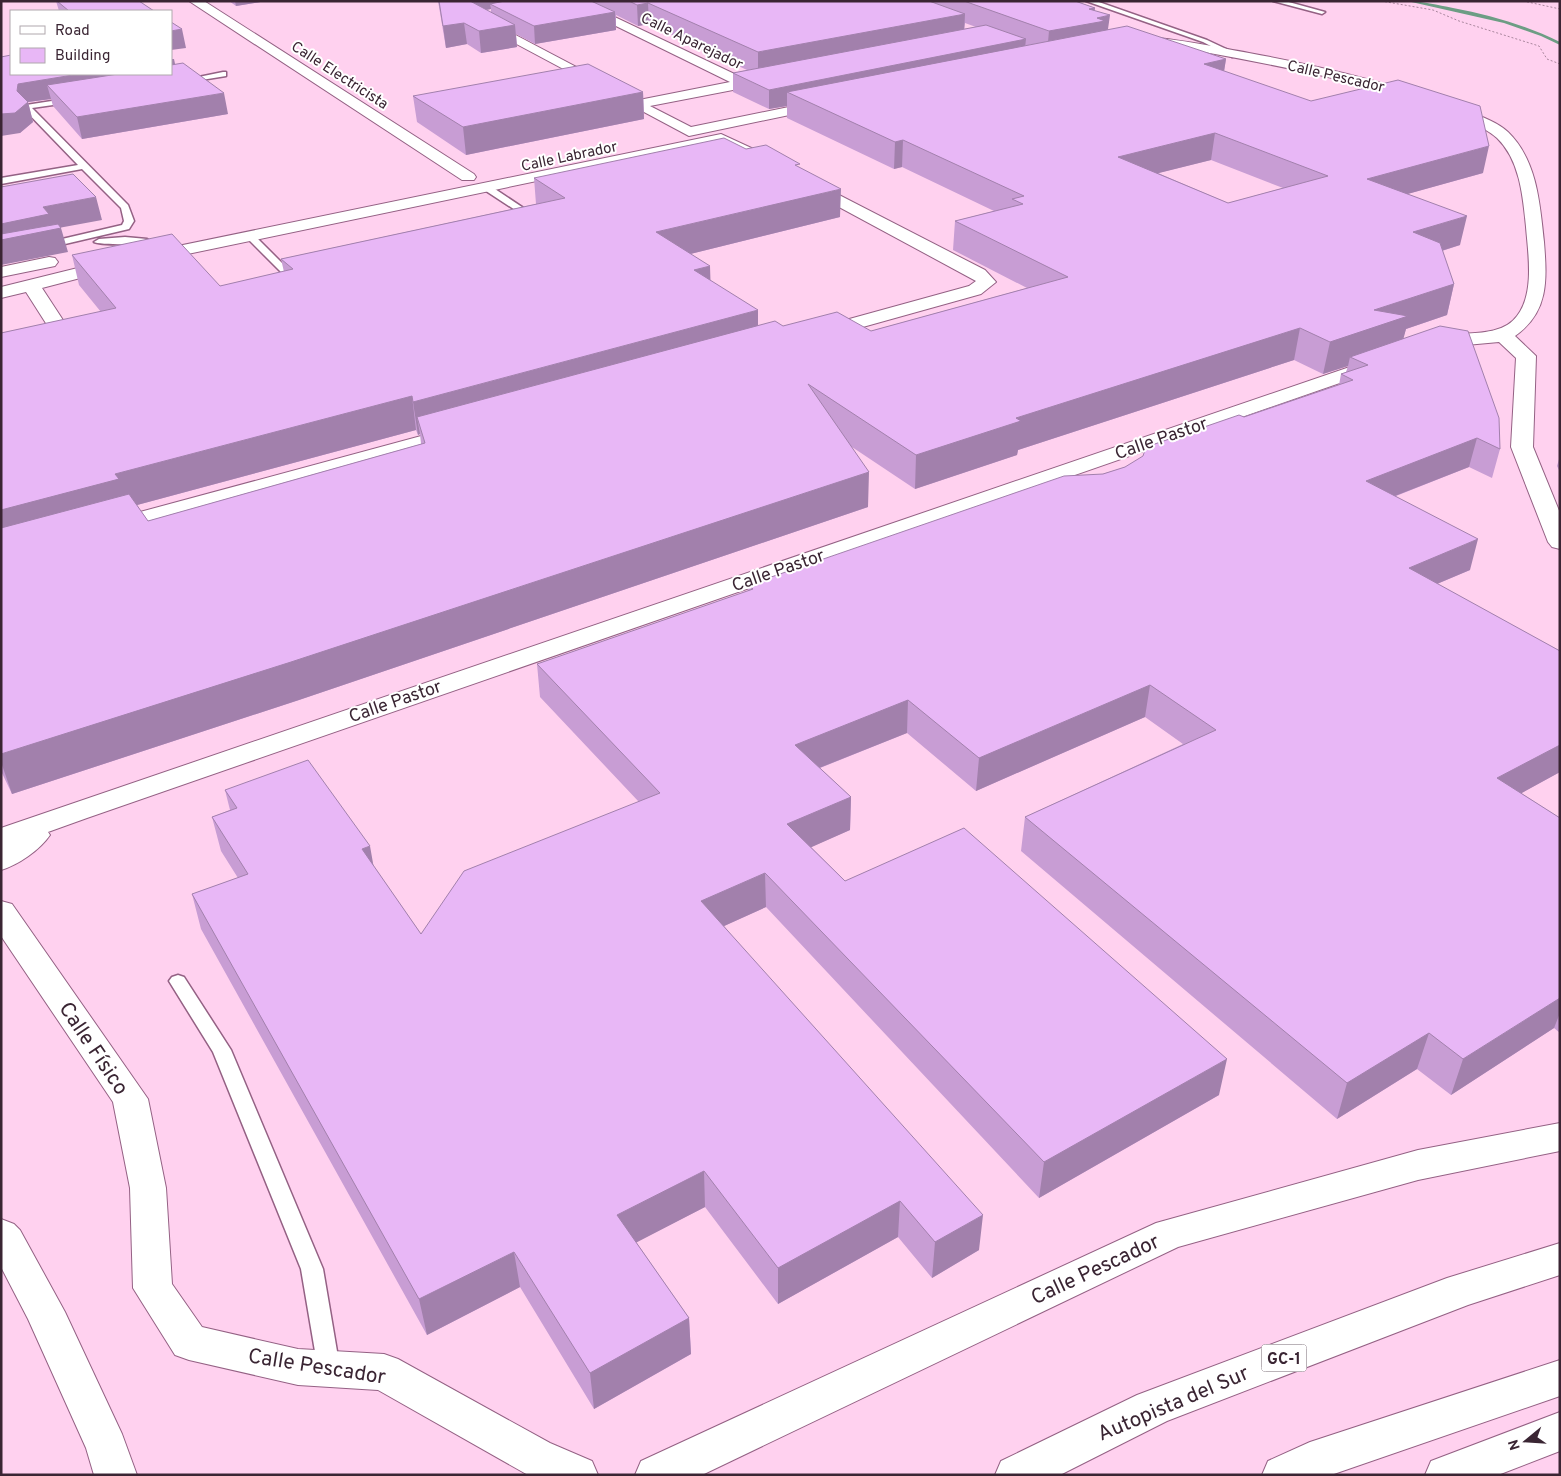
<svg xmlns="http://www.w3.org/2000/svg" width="1561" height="1476" font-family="Overpass,sans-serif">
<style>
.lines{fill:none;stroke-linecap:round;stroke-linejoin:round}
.stream{fill:#6d9d84;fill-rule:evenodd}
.service-casing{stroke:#946184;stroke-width:3}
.minor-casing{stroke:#946184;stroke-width:2}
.motorway-casing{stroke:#946184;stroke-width:2}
.path{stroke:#a9869d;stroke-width:1;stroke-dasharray:2 2;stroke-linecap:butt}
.service{fill:#fff;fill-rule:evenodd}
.minor{fill:#fff;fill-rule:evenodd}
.motorway{fill:#fff;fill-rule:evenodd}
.wall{fill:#c89dd4;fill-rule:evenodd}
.shaded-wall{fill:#a280ac}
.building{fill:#e8b7f6;stroke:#a280ac;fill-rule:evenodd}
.labels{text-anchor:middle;stroke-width:4;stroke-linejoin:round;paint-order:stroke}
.far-street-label{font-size:15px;fill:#3a2533;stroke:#fff}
.shield{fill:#fff;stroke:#756670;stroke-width:1}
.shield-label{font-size:16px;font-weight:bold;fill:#3a2533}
.street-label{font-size:18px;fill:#3a2533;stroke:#fff}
.near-street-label{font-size:21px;fill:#3a2533;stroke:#fff}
</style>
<rect width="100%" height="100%" fill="#ffd1ef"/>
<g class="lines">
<path class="stream" d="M 1407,1 C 1422,1 1438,5 1453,8 C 1490,15 1526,25 1560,42 L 1560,45 L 1541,36 L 1504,23 Z"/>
<defs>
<path id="service" d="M 1086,1 L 1096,1 L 1207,40 L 1239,55 L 1232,57 L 1203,42 Z
M 1273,1 L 1285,1 L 1325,12 L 1322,14 Z
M 223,72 L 226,72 L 226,76 L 183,83 L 179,81 Z
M 71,98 L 75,100 L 74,102 L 32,108 L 128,205 L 134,221 L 129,229 L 65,244 L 62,243 L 62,239 L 122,225 L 124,221 L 121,208 L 82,169 L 1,184 L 1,178 L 78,165 L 22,107 L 26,105 Z
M 486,184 L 489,185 L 540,219 L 535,222 L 532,221 L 483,189 L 483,185 Z
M 250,233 L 253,234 L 299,280 L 299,284 L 293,284 L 245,236 Z
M 125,237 L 147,239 L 152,242 C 148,245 98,245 94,242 L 99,239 Z
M 178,975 L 184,977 L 231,1050 L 323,1269 L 340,1369 L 337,1376 L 329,1379 L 321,1376 L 318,1369 L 301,1269 L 213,1052 L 169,981 L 172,977 Z"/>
<path id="minor" d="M 189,1 L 204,1 L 474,174 L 476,177 L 474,180 L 462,180 Z
M 565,1 L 581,1 L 745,79 L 769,75 L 776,79 L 769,83 L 650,106 L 691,127 L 823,100 L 828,101 L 830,104 L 828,107 L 823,108 L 689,136 L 479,24 L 481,21 L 489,21 L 639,100 L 730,82 Z
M 1145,37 C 1180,39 1215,47 1249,53 C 1320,66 1390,82 1458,108 C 1474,114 1495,120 1508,132 C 1537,160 1540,204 1544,242 C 1547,280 1549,312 1515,336 L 1536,356 L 1533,447 L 1560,513 L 1560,549 L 1552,547 L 1548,542 L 1511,447 L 1516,358 L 1499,342 L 1444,347 L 1433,351 L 1426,349 L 1423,345 C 1438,324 1496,345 1517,316 C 1535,293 1528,253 1526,227 C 1523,197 1520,160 1497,138 C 1483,125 1460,119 1443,112 C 1366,82 1285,67 1204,52 C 1183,48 1161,49 1140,44 L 1139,41 L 1140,38 Z
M 721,134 L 760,152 L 763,155 L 760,158 L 750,158 L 719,143 L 111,270 L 42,288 L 76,340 L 71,347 L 1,364 L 1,352 L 56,339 L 26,292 L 1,298 L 1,287 L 110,260 Z
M 808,179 L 985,270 L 996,282 L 981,294 L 827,337 L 820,339 L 813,337 L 811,333 L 813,329 L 969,286 L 976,281 L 802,187 L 800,184 L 802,181 Z
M 49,257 L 55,258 L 58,262 L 55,266 L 1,277 L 1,267 Z
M 1376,358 L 1383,360 L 1386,364 L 1383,368 L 87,818 L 48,832 L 50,835 C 40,850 18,865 1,870 L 1,828 Z
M 458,426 L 465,428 L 469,432 L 465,436 L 111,534 L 103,532 L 99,527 L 103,522 Z
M 1,901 L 12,904 L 148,1099 L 166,1188 L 172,1284 L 202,1327 L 298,1349 L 384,1354 L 398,1359 L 550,1443 L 592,1461 L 598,1475 L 528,1475 L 378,1390 L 298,1385 L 189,1360 L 175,1355 L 133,1288 L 130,1188 L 113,1102 L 1,936 Z
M 1560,1123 L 1560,1151 L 1418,1180 L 1178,1247 L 702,1475 L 635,1475 L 641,1461 L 1156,1223 L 1418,1150 Z"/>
<path id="motorway" d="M 1,1219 L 14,1224 L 20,1230 L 65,1312 L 122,1434 L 137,1475 L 94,1475 L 86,1448 L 28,1319 L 1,1267 Z
M 1560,1243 L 1560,1275 L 1468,1305 L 1167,1421 L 1060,1475 L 995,1475 L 1001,1461 L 1137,1395 L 1447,1278 Z
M 1560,1360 L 1560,1396 L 1331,1475 L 1262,1475 L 1268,1461 L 1310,1442 Z
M 1560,1412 L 1560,1451 L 1498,1475 L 1425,1475 L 1431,1461 Z"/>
</defs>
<use href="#service" class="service-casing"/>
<use href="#minor" class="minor-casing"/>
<use href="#motorway" class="motorway-casing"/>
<path class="path" d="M 1381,1 L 1433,10 L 1459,21 L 1539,46 L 1547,59 L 1560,64
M 1523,1 L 1560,9"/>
<use href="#service" class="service"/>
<use href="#minor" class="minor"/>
<use href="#motorway" class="motorway"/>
</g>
<path class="wall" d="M 56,1 L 139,1 L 154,11 L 59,11 Z
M 229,1 L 267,1 L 236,6 Z
M 438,1 L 1075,1 L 1095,8 L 1094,10 L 1108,30 L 1226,59 L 1224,71 L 1483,173 L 1407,194 L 1460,245 L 1442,251 L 1454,284 L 1447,315 L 1406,329 L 1403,338 L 1500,449 L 1492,478 L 1469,467 L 1396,496 L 1470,570 L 1437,584 L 1560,651 L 1560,772 L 1521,793 L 1560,818 L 1560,1033 L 1554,1028 L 1451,1095 L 1417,1069 L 1337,1119 L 1021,851 L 1025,817 L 1183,744 L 1145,717 L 976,791 L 907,733 L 820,768 L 851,797 L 850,830 L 811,847 L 845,881 L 1219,1095 L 1039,1198 L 766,907 L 724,926 L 979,1250 L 932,1278 L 898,1237 L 778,1304 L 705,1207 L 636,1242 L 689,1318 L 691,1354 L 594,1409 L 520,1287 L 427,1335 L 201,929 L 192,894 L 238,878 L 221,851 L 212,817 L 230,810 L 225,790 L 374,867 L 421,934 L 639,802 L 540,697 L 537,664 L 748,591 L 748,585 L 1125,467 L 1244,417 L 1339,385 L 1341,374 L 1346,372 L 1348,366 L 1323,374 L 1294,360 L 1018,450 L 1017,455 L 915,489 L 852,447 L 868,507 L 299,700 L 12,794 L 1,771 L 1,333 L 101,312 L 79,285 L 72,255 L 220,286 L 284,272 L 281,259 L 536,204 L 534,178 L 746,149 L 800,168 L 840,217 L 690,254 L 710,280 L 758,326 L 783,326 L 871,331 L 1027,288 L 953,250 L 955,221 L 994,211 L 902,167 L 894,169 L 787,118 L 787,106 L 769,109 L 733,92 L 733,73 L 747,70 L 649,24 L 638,26 L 616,15 L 616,30 L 535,44 L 516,34 L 517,47 L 481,53 L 467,44 L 446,48 ZM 491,9 L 491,13 L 486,10 ZM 965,23 L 976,27 L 964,29 ZM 1211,160 L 1283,188 L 1228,203 L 1158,173 ZM 416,430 L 418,435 L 420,434 L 421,444 L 148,521 L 137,505 Z
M 1,57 L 175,65 L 228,114 L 82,139 L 53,106 L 51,99 L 28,102 L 33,122 L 20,133 Z
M 643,92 L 644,119 L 466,155 L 417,122 L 413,96 Z
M 1560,456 L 1560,472 L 1557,466 Z"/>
<path class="shaded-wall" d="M 235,1 L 267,1 L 236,6 Z
M 470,1 L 536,1 L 490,4 L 491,9 L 485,10 L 472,20 Z
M 648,3 L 649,24 L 638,26 L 637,5 Z
M 1095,8 L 1093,23 L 1097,18 L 1110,15 L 1107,36 L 1047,53 L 1049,31 L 1089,9 Z
M 615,12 L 616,30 L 535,44 L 534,26 Z
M 965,14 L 964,35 L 758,75 L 758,52 Z
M 464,23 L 467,44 L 446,48 L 443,26 Z
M 515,25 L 517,47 L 481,53 L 479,31 Z
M 182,29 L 186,48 L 171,50 L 171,31 Z
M 1026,39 L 1024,57 L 787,92 L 787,106 L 769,109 L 769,90 Z
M 171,59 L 174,59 L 178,78 L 47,85 L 51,99 L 28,102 L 33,122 L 20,133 L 1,136 L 1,114 L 17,91 L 18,84 L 79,74 L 171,74 Z
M 1226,59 L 1222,84 L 1204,64 Z
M 643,92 L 644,119 L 466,155 L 463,127 Z
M 224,93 L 228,114 L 82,139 L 77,117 Z
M 1215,133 L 1211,160 L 1115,184 L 1118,157 Z
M 903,140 L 902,167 L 894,169 L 895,142 Z
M 1489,146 L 1483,173 L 1361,207 L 1367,179 Z
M 841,189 L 840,217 L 658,262 L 656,232 Z
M 96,197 L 102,220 L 53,229 L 61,228 L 68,252 L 1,265 L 1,224 L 43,207 Z
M 1467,216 L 1460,245 L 1406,262 L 1413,232 Z
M 710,266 L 711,296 L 694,270 Z
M 1454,284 L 1447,315 L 1406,329 L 1401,348 L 1350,357 L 1348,366 L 1323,374 L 1330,342 L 1374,310 Z
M 758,310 L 758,342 L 417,417 L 420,434 L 418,435 L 413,402 Z
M 1300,328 L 1294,360 L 1018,450 L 1017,455 L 915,489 L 916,455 L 1016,418 Z
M 412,396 L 416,430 L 126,508 L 1,549 L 1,510 L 115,474 Z
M 1477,438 L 1469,467 L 1359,510 L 1366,481 Z
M 869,472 L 868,507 L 299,700 L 12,794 L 1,762 L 1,754 Z
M 1478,539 L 1470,570 L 1401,599 L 1409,568 Z
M 1150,685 L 1145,717 L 976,791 L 979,758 Z
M 908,700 L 907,733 L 794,778 L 795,745 Z
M 1560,745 L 1560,772 L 1487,812 L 1497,778 Z
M 851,797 L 850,830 L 787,858 L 787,824 Z
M 370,846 L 376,880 L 362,849 Z
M 765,873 L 766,907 L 702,936 L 701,901 Z
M 1560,998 L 1560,1013 L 1554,1028 L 1451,1095 L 1463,1059 Z
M 1429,1033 L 1417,1069 L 1337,1119 L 1347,1083 Z
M 1227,1059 L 1219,1095 L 1039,1198 L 1044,1162 Z
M 704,1171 L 705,1207 L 620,1251 L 617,1215 Z
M 900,1201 L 898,1237 L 778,1304 L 778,1268 Z
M 983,1215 L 979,1250 L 932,1278 L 935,1242 Z
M 514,1252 L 520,1287 L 427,1335 L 419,1299 Z
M 689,1318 L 691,1354 L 594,1409 L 590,1373 Z"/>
<path class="building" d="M 57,1 L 139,1 L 154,11 L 69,11 Z
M 439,1 L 470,1 L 515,25 L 479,31 L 464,23 L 443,26 Z
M 505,1 L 591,1 L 615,12 L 534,26 L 490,4 Z
M 629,1 L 929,1 L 965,14 L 758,52 L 648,3 L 637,5 Z
M 964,1 L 1075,1 L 1095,8 L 1089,9 L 1110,15 L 1097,18 L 1105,21 L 1049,31 Z
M 171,22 L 182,29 L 171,31 Z
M 986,25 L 1026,39 L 769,90 L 733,73 Z
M 1127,26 L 1226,59 L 1204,64 L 1311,101 L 1398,80 L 1480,106 L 1489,146 L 1367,179 L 1467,216 L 1413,232 L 1440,243 L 1454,284 L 1374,310 L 1408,316 L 1330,342 L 1300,328 L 1016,418 L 1021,421 L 916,455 L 808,384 L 869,472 L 291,662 L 1,754 L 1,528 L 129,494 L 148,521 L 425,443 L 417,417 L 775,321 L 783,326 L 837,312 L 871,331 L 1068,277 L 955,221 L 1023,204 L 1012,199 L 1024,196 L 903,140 L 895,142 L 787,92 ZM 1215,133 L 1328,176 L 1228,203 L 1118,157 Z
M 11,55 L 11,74 L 79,74 L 18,84 L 17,91 L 28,102 L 15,113 L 1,114 L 1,57 Z
M 183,63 L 224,93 L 77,117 L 47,85 L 118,74 L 171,74 L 171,65 Z
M 588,64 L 643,92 L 463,127 L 413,96 Z
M 724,138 L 746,149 L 766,145 L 800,164 L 795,165 L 841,189 L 656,232 L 710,266 L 694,270 L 758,310 L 413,402 L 412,396 L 115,474 L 119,479 L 1,510 L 1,333 L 116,308 L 72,255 L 172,234 L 220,286 L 293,269 L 281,259 L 565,198 L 534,178 Z
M 73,174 L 96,197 L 43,207 L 49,214 L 1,224 L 1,187 Z
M 58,224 L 61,228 L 1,240 L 1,234 Z
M 1440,326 L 1468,331 L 1499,418 L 1500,449 L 1477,438 L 1366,481 L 1478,539 L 1409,568 L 1560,651 L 1560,745 L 1497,778 L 1560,818 L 1560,998 L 1463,1059 L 1429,1033 L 1347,1083 L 1025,817 L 1216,730 L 1150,685 L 979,758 L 908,700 L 795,745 L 851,797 L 787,824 L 845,881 L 964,828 L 1227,1059 L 1044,1162 L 765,873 L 701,901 L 983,1215 L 935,1242 L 900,1201 L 778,1268 L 704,1171 L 617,1215 L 689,1318 L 590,1373 L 514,1252 L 419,1299 L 192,894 L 248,874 L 212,817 L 237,808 L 225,790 L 308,760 L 370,846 L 362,849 L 421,934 L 464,871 L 660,793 L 537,664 L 753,589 L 748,585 L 1064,476 L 1103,474 L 1125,467 L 1143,456 L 1146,447 L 1239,415 L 1244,417 L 1353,380 L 1341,374 L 1368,365 L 1350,357 Z"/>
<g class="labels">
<g class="far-street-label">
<text transform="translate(692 41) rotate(26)" y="5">Calle Aparejador</text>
<text transform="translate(340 75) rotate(33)" y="5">Calle Electricista</text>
<text transform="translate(1336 76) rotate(13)" y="5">Calle Pescador</text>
<text transform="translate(569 156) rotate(-12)" y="5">Calle Labrador</text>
</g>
<rect class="shield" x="1261.5" y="1344.5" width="45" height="27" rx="4"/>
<g class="shield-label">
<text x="1284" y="1364">GC-1</text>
</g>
<g class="street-label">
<text transform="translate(1161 438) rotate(-19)" y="6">Calle Pastor</text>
<text transform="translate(778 570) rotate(-19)" y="6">Calle Pastor</text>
<text transform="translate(395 701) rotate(-19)" y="6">Calle Pastor</text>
</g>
<g class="near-street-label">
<text transform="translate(94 1048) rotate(56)" y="7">Calle Físico</text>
<text transform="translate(1095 1269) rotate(-25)" y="7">Calle Pescador</text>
<text transform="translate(317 1366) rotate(9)" y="7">Calle Pescador</text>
<text transform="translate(1173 1403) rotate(-23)" y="7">Autopista del Sur</text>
</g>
</g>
<rect width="1561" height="1476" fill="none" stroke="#3a2533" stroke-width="5"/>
<rect x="10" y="10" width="162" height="65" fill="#ffffff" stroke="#b0a8ad"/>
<rect x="20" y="26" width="25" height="8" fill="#ffffff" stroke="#b0a8ad"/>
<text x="55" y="35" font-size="15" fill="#3a2533">Road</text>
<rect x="20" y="48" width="25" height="15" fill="#e8b7f6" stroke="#b0a8ad"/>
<text x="55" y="60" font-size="15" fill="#3a2533">Building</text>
<g transform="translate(1526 1441) rotate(252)" stroke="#ffffff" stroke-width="4" paint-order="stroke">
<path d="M0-4L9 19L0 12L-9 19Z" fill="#3a2533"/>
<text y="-8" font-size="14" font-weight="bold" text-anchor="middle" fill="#3a2533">N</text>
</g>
</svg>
